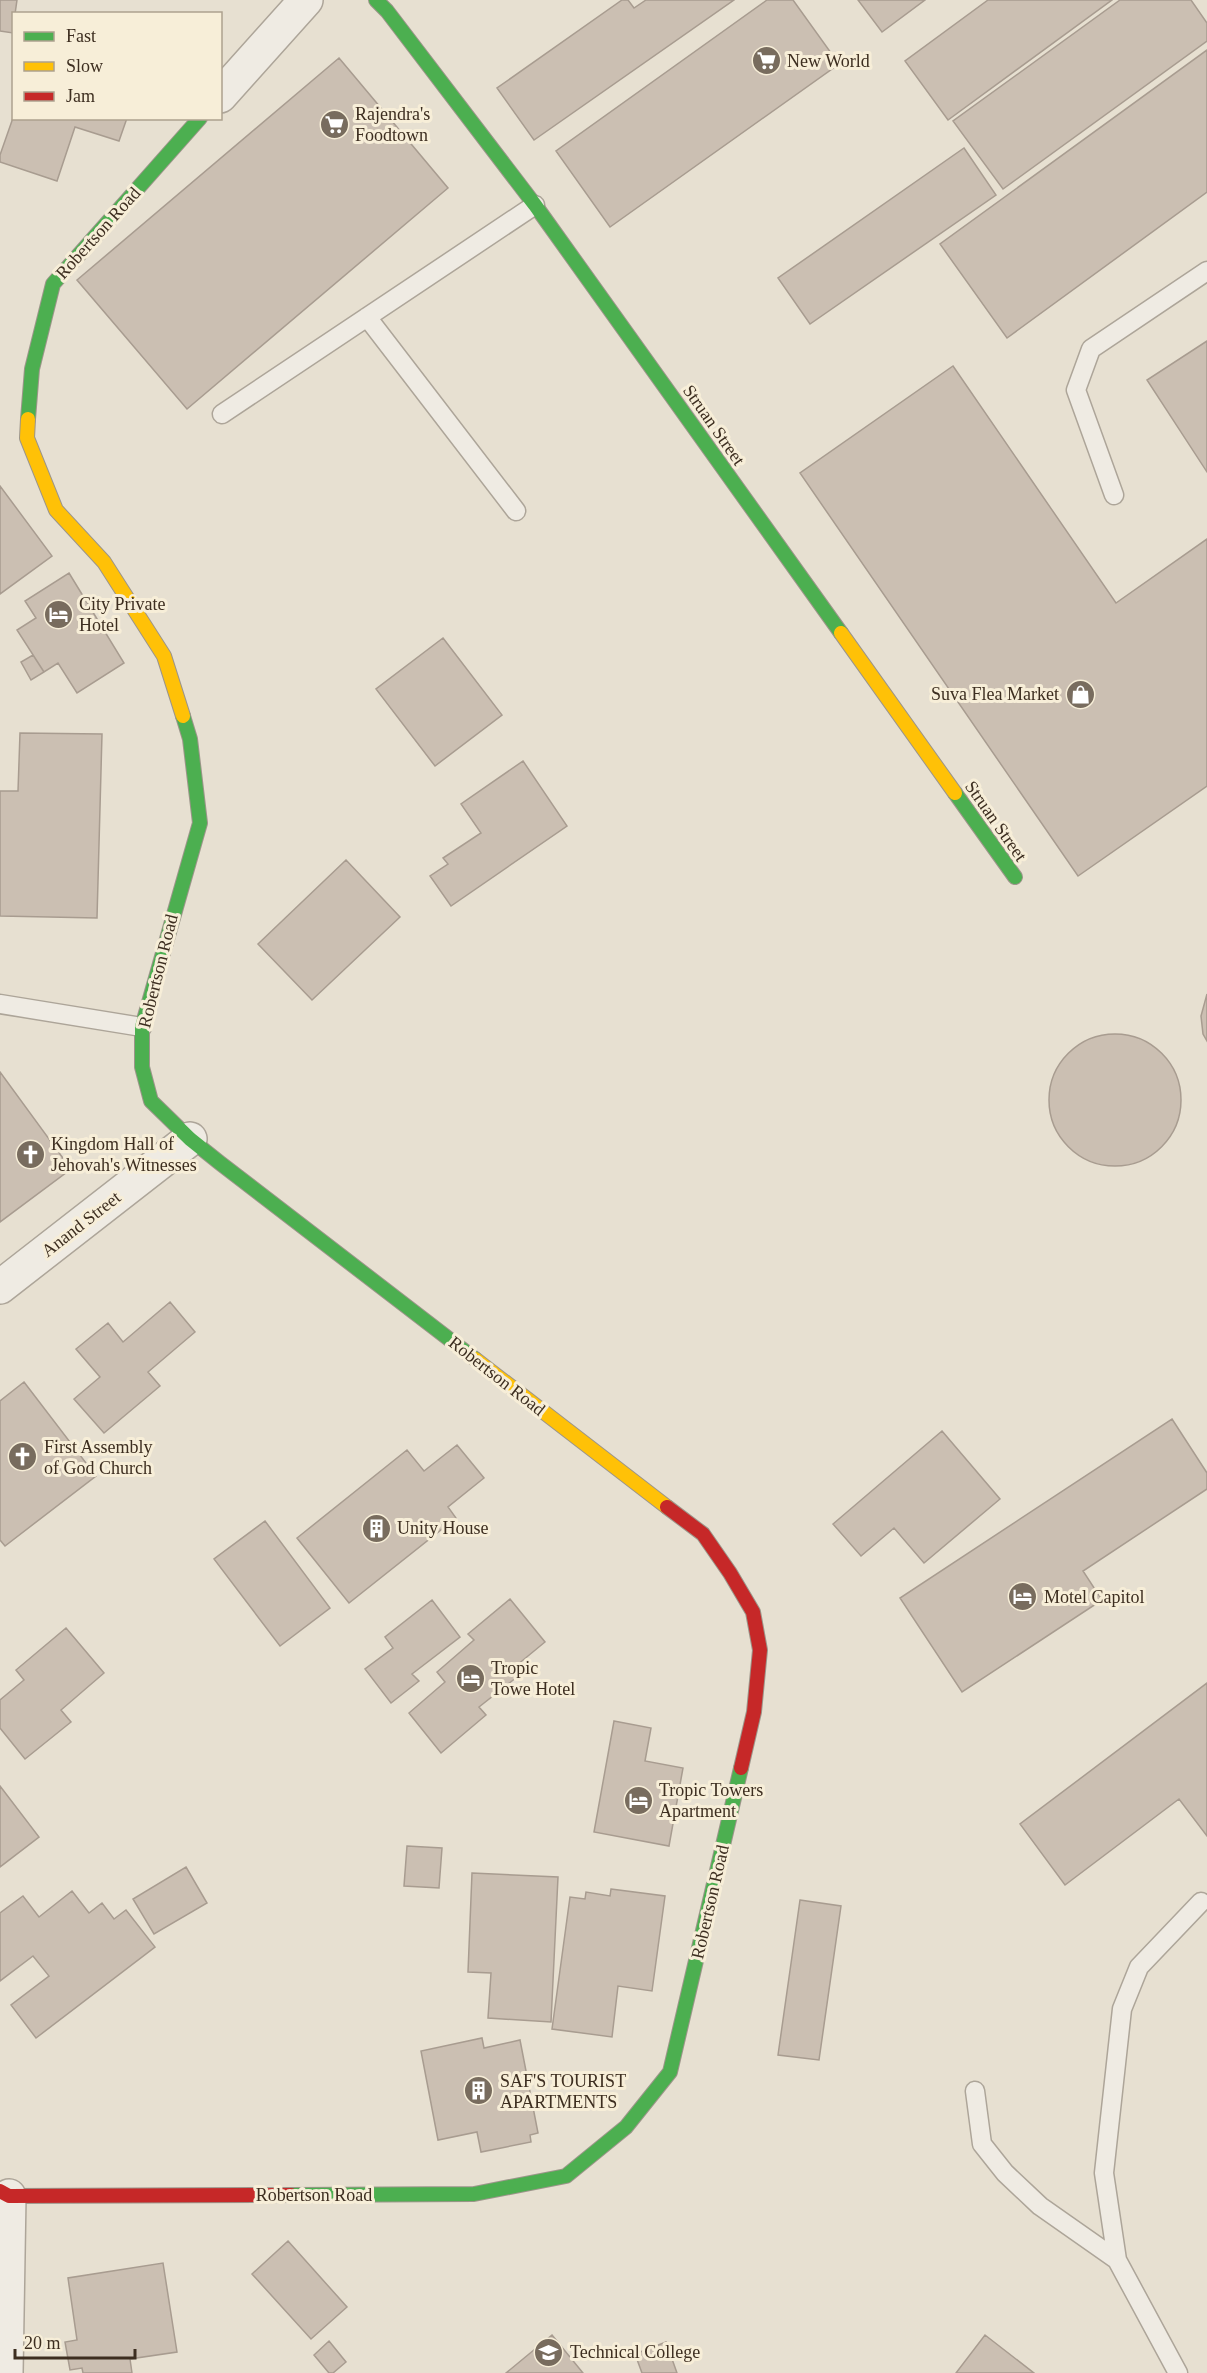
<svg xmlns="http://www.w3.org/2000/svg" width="1207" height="2373" font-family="Georgia,serif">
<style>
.building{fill:#cbbfb2;stroke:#a89c90;stroke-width:1.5}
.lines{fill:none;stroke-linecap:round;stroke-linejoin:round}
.lane-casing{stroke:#ada599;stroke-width:21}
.street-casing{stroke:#ada599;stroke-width:36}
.fast-casing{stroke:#9c958a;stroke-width:16}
.slow-casing{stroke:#9c958a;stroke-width:16}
.jam-casing{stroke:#9c958a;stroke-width:16}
.lane{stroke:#efebe3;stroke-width:18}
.street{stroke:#efebe3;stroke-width:33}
.fast{stroke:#4caf50;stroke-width:14}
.slow{stroke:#ffc107;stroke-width:14}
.jam{stroke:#c62828;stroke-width:14}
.labels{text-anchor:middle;stroke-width:6;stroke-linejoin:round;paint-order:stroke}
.poi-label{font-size:18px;fill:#3d2e20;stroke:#f7eed8;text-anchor:start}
.street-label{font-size:18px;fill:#3d2e20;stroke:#f7eed8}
</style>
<rect width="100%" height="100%" fill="#e7e0d1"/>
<path class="building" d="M 0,0 L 17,0 L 15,14 L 14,14 L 13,33 L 0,31 Z
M 622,0 L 628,0 L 634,8 L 646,0 L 734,0 L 534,140 L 497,88 Z
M 767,0 L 793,0 L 839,64 L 610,227 L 556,151 Z
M 858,0 L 925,0 L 882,32 Z
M 988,0 L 1112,0 L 948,120 L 905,61 Z
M 1120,0 L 1191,0 L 1207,23 L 1207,41 L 1003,189 L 953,121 Z
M 1207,50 L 1207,192 L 1007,338 L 940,244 Z
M 339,58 L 448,188 L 187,409 L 77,280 Z
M 14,115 L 14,118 L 127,118 L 119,141 L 75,127 L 57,181 L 0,162 L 0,155 Z
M 964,148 L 996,195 L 810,324 L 778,278 Z
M 1207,341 L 1207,472 L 1147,380 Z
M 953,366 L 1116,603 L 1207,539 L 1207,786 L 1078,876 L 800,473 Z
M 0,486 L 52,556 L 0,594 Z
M 69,573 L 124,663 L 77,693 L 58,663 L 44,672 L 17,630 L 36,618 L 25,601 Z
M 443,638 L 502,715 L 435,766 L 376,689 Z
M 33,655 L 44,672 L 31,680 L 21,662 Z
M 20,733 L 102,734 L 97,918 L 0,916 L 0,791 L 18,791 Z
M 523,761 L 567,826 L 451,906 L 430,876 L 448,864 L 443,858 L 481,833 L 461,804 Z
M 346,860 L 400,917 L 312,1000 L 258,944 Z
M 1207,994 L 1207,1041 L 1203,1034 L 1201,1016 Z
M1049 1100a66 66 0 1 1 132 0a66 66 0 1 1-132 0Z
M 0,1072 L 71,1169 L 0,1222 Z
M 170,1302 L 195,1332 L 148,1372 L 160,1386 L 104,1433 L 74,1399 L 100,1377 L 76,1349 L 108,1323 L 123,1342 Z
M 24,1382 L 96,1476 L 5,1546 L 0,1540 L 0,1401 Z
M 1172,1419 L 1207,1473 L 1207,1489 L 1083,1571 L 1102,1600 L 962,1692 L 900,1598 Z
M 942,1431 L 1000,1499 L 924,1563 L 894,1528 L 861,1556 L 833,1524 Z
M 457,1445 L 484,1478 L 448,1507 L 456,1518 L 349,1603 L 297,1538 L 407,1450 L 424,1471 Z
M 265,1521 L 330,1608 L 280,1646 L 214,1559 Z
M 510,1599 L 545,1642 L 511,1670 L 517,1677 L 479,1707 L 486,1715 L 441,1753 L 409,1713 L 445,1682 L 437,1672 L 474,1640 L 468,1634 Z
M 432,1600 L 460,1637 L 412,1674 L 419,1681 L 391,1703 L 365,1669 L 393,1648 L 385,1637 Z
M 66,1628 L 104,1673 L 61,1710 L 71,1722 L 25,1759 L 0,1728 L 0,1700 L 24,1680 L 16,1670 Z
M 1207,1683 L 1207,1836 L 1179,1799 L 1065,1885 L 1020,1824 Z
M 614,1721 L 651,1728 L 645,1761 L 683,1768 L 669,1846 L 594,1832 Z
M 0,1786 L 39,1837 L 0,1867 Z
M 407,1846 L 442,1848 L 439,1888 L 404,1886 Z
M 186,1867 L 207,1903 L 154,1934 L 133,1899 Z
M 472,1873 L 558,1877 L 551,2022 L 488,2018 L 491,1973 L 468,1972 Z
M 611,1889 L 665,1896 L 652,1991 L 618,1986 L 612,2037 L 552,2029 L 570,1897 L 585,1899 L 586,1892 L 610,1896 Z
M 72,1891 L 89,1913 L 102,1903 L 114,1919 L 126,1910 L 155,1947 L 36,2038 L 11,2005 L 49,1976 L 33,1956 L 0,1981 L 0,1913 L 23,1896 L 39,1917 Z
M 800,1900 L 841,1906 L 819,2060 L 778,2055 Z
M 482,2038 L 484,2048 L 520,2040 L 538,2133 L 530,2135 L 531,2142 L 481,2152 L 477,2132 L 438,2140 L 421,2051 Z
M 288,2241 L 347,2307 L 311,2339 L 252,2274 Z
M 163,2263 L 177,2352 L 130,2359 L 132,2373 L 83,2373 L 82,2368 L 70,2370 L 65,2342 L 77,2340 L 68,2278 Z
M 552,2335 L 583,2373 L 506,2373 Z
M 985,2335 L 1034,2373 L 956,2373 Z
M 329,2341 L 346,2362 L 333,2373 L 329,2373 L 314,2355 Z
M 666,2342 L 677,2373 L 642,2373 L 635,2354 Z"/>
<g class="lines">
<defs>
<path id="lane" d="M 367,317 L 516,511
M 222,414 L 535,205
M 1114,495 L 1076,390 L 1091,349 L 1207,271
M 0,1004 L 142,1027
M 975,2091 L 982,2144 L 1005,2173 L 1040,2206 L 1117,2260
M 1178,2373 L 1117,2260 L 1104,2173 L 1122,2009 L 1139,1967 L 1201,1902"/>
<path id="street" d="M 220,96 L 306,0
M 0,1287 L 190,1139
M 6,2373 L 9,2196"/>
<path id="fast" d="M 376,0 L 387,11 L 535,205 L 841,633
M 28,419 L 32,369 L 53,284 L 200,118
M 183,716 L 190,739 L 200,823 L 142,1027 L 142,1067 L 151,1101 L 190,1139 L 220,1163 L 475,1359
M 955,793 L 1015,877
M 291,2195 L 474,2194 L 566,2176 L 626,2127 L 670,2072 L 741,1768"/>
<path id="slow" d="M 28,419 L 27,438 L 56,510 L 104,562 L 164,656 L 183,716
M 841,633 L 955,793
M 475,1359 L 667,1507"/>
<path id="jam" d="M 667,1507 L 703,1534 L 730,1573 L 753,1612 L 760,1650 L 754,1712 L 741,1768
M 0,2191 L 9,2196 L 291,2195"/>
</defs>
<use href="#lane" class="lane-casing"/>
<use href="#street" class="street-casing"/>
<use href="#fast" class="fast-casing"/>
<use href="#slow" class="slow-casing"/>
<use href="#jam" class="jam-casing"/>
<use href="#lane" class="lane"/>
<use href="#street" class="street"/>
<use href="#fast" class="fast"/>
<use href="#slow" class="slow"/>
<use href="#jam" class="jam"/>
</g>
<defs>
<symbol id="supermarket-disc" viewBox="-11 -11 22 22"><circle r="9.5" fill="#786c5e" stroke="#f7eed8"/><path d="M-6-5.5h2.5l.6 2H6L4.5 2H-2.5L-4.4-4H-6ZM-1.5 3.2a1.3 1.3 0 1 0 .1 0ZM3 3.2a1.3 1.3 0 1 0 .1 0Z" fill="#fff"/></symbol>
<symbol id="hotel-disc" viewBox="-11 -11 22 22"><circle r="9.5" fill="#786c5e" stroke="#f7eed8"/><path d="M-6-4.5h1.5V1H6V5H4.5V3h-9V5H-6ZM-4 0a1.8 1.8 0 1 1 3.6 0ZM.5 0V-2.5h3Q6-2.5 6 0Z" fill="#fff"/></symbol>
<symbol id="shop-disc" viewBox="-11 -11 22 22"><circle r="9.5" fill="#786c5e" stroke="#f7eed8"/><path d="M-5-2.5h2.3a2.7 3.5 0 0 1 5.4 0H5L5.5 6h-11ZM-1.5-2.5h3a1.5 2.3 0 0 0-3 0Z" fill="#fff"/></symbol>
<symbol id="church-disc" viewBox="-11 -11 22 22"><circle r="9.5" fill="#786c5e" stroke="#f7eed8"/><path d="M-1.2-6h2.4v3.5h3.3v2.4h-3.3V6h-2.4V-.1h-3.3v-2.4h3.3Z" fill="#fff"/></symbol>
<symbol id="building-disc" viewBox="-11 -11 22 22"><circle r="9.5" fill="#786c5e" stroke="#f7eed8"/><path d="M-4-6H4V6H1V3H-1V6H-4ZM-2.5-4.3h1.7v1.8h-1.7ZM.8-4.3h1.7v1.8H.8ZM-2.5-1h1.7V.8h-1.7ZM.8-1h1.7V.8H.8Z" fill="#fff"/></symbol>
<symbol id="university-disc" viewBox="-11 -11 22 22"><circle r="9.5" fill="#786c5e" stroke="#f7eed8"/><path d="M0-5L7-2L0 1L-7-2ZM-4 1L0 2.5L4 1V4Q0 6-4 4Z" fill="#fff"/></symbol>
</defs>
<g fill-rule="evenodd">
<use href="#supermarket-disc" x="750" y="44" width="33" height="33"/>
<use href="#supermarket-disc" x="318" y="108" width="33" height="33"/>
<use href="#hotel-disc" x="42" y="598" width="33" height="33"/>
<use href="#shop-disc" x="1064" y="678" width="33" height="33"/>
<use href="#church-disc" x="14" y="1138" width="33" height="33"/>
<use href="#church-disc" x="6" y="1440" width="33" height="33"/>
<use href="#building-disc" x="360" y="1512" width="33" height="33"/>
<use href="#hotel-disc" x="1006" y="1580" width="33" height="33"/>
<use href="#hotel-disc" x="454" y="1662" width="33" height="33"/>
<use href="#hotel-disc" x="622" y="1784" width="33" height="33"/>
<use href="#building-disc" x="462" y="2074" width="33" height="33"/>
<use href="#university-disc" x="532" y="2336" width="33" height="33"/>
</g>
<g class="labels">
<g class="poi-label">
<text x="787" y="67">New World</text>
<text x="355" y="120">Rajendra's<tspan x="355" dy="21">Foodtown</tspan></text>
<text x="79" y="610">City Private<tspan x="79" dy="21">Hotel</tspan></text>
<text x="1059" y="700" text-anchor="end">Suva Flea Market</text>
<text x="51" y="1150">Kingdom Hall of<tspan x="51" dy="21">Jehovah's Witnesses</tspan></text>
<text x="44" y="1453">First Assembly<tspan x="44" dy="21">of God Church</tspan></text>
<text x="397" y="1534">Unity House</text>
<text x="1044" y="1603">Motel Capitol</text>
<text x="491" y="1674">Tropic<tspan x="491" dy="21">Towe Hotel</tspan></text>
<text x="659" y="1796">Tropic Towers<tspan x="659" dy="21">Apartment</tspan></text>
<text x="500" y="2087">SAF'S TOURIST<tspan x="500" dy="21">APARTMENTS</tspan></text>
<text x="570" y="2358">Technical College</text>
</g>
<g class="street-label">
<text transform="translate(98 233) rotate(-48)" y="6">Robertson Road</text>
<text transform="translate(714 425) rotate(55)" y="6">Struan Street</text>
<text transform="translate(996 821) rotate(55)" y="6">Struan Street</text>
<text transform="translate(158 971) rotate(-76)" y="6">Robertson Road</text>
<text transform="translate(81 1224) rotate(-38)" y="6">Anand Street</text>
<text transform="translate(497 1376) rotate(38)" y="6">Robertson Road</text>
<text transform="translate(710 1902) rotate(-77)" y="6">Robertson Road</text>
<text x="314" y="2201">Robertson Road</text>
</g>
</g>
<rect x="12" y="12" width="210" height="108" fill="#f7eed8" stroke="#ada18e" stroke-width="1.5"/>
<rect x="24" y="32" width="30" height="9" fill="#4caf50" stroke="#ada18e" stroke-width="1.5"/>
<text x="66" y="42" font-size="18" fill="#3d2e20">Fast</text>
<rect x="24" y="62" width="30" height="9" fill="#ffc107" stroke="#ada18e" stroke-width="1.5"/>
<text x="66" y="72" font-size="18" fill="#3d2e20">Slow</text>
<rect x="24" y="92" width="30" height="9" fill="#c62828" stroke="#ada18e" stroke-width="1.5"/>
<text x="66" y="102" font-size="18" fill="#3d2e20">Jam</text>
<path d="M15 2349v9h120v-9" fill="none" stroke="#3d2e20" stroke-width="3"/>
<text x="24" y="2349" font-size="18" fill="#3d2e20" stroke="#f7eed8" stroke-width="4.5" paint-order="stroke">20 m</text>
</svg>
